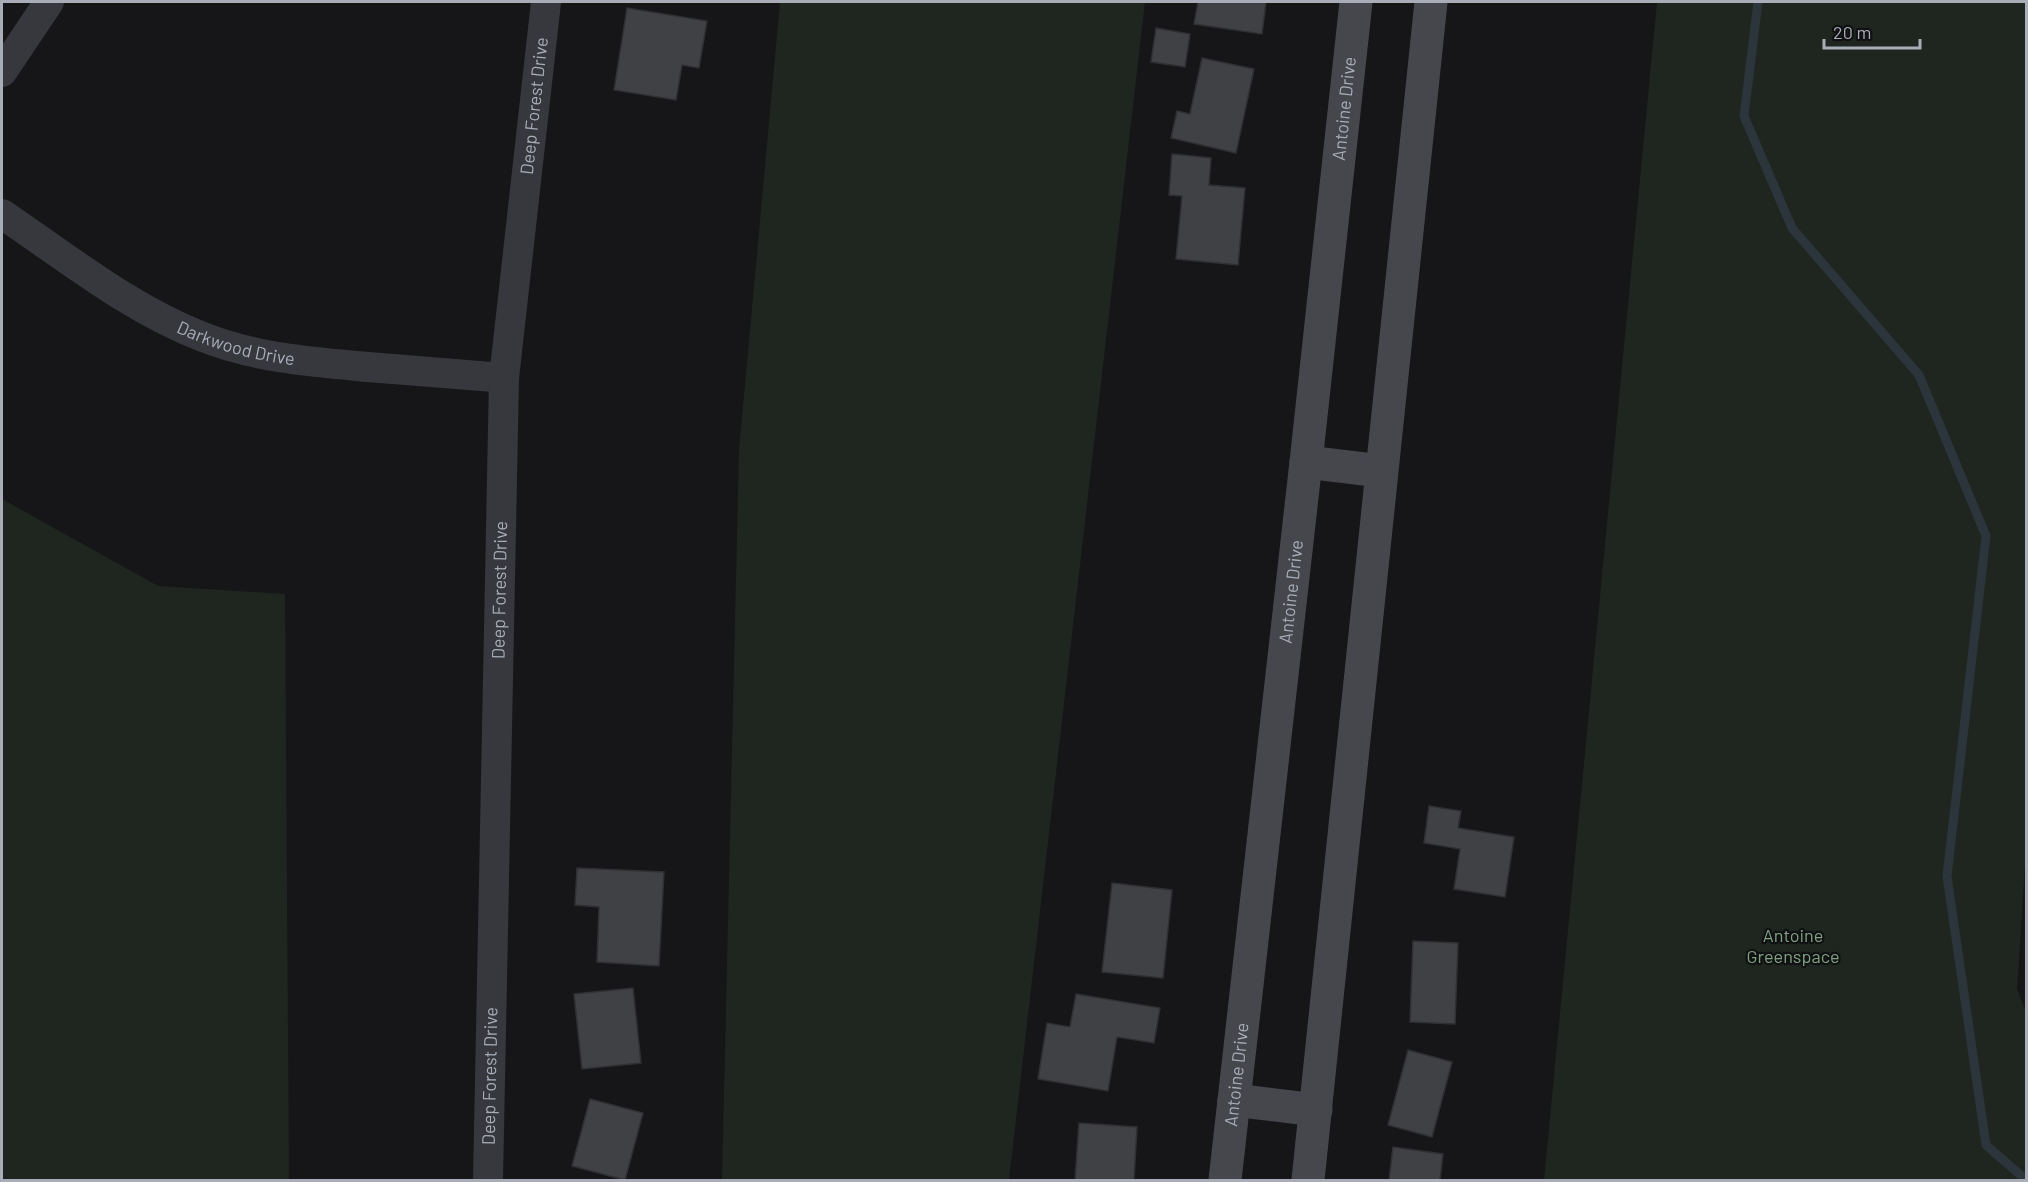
<svg xmlns="http://www.w3.org/2000/svg" width="2028" height="1182" font-family="Barlow,sans-serif">
<style>
.green{fill:#1e261f}
.lines{fill:none;stroke-linecap:round;stroke-linejoin:round}
.stream{stroke:#2c353c;stroke-width:9}
.building{fill:#404145;stroke:#303034;stroke-width:1.5}
.street{stroke:#37383d;stroke-width:30}
.secondary{stroke:#45474d;stroke-width:33}
.labels{text-anchor:middle;stroke-width:4.5;stroke-linejoin:round;paint-order:stroke}
.street-label{font-size:18px;fill:#a8adb8;stroke:#111113}
.park-label{font-size:18px;fill:#7fa381;stroke:#111113}
</style>
<rect width="100%" height="100%" fill="#161618"/>
<path class="green" d="M 780,2 L 1145,2 L 1009,1180 L 722,1180 L 739,450 Z
M 1657,2 L 2026,2 L 2026,850 L 2017,989 L 2026,1012 L 2026,1180 L 1544,1180 Z
M 2,499 L 158,586 L 285,594 L 289,1180 L 2,1180 Z"/>
<g class="lines">
<path class="stream" d="M 1758,2 L 1744,116 L 1792,228 L 1919,375 L 1986,536 L 1947,876 L 1986,1145 L 2026,1180"/>
</g>
<path class="building" d="M 1198,2 L 1266,2 L 1262,34 L 1194,24 Z
M 627,8 L 707,21 L 699,68 L 682,65 L 676,100 L 614,90 Z
M 1156,28 L 1190,34 L 1185,67 L 1151,62 Z
M 1202,58 L 1254,69 L 1236,153 L 1171,138 L 1177,111 L 1190,114 Z
M 1172,154 L 1211,158 L 1209,185 L 1245,188 L 1238,265 L 1176,259 L 1182,196 L 1169,195 Z
M 1429,806 L 1461,811 L 1458,828 L 1514,837 L 1505,897 L 1454,889 L 1460,849 L 1424,843 Z
M 577,868 L 664,872 L 659,966 L 597,962 L 599,907 L 575,905 Z
M 1112,883 L 1172,890 L 1163,978 L 1102,972 Z
M 1413,941 L 1458,943 L 1455,1024 L 1410,1022 Z
M 633,988 L 641,1063 L 582,1069 L 574,994 Z
M 1076,994 L 1160,1008 L 1154,1043 L 1117,1037 L 1108,1091 L 1038,1079 L 1047,1023 L 1070,1027 Z
M 1408,1050 L 1452,1062 L 1432,1137 L 1388,1125 Z
M 590,1099 L 643,1113 L 625,1180 L 572,1166 Z
M 1079,1123 L 1137,1127 L 1134,1180 L 1075,1180 Z
M 1393,1147 L 1443,1154 L 1440,1180 L 1389,1180 Z"/>
<g class="lines">
<g class="street">
<path d="M 2,72 L 49,2"/>
<path id="s1" d="M 2,214 C 66,257 130,309 203,337 C 256,358 312,362 368,367 C 414,371 459,374 504,378"/>
<path id="s2" d="M 488,1180 L 504,378 L 546,2"/>
</g>
<g class="secondary">
<path d="M 1306,462 L 1381,471"/>
<path d="M 1234,1100 L 1316,1110"/>
<path id="s3" d="M 1225,1180 L 1306,462 L 1356,2"/>
<path d="M 1308,1180 L 1431,2"/>
</g>
</g>
<g class="labels">
<g class="street-label">
<text dy="6" stroke="none"><textPath href="#s2" startOffset="1076">Deep Forest Drive</textPath></text>
<text dy="6" stroke="none"><textPath href="#s3" startOffset="1078">Antoine Drive</textPath></text>
<text dy="6" stroke="none"><textPath href="#s1" startOffset="270">Darkwood Drive</textPath></text>
<text dy="6" stroke="none"><textPath href="#s2" startOffset="590">Deep Forest Drive</textPath></text>
<text dy="6" stroke="none"><textPath href="#s3" startOffset="592">Antoine Drive</textPath></text>
<text dy="6" stroke="none"><textPath href="#s3" startOffset="106">Antoine Drive</textPath></text>
<text dy="6" stroke="none"><textPath href="#s2" startOffset="104">Deep Forest Drive</textPath></text>
</g>
<g class="park-label">
<text x="1793" y="942">Antoine<tspan x="1793" dy="21">Greenspace</tspan></text>
</g>
</g>
<rect width="2028" height="1182" fill="none" stroke="#a8adb8" stroke-width="6"/>
<path d="M1824 39v9h96v-9" fill="none" stroke="#a8adb8" stroke-width="3"/>
<text x="1833" y="39" font-size="18" fill="#a8adb8" stroke="#111113" stroke-width="4.5" paint-order="stroke">20 m</text>
</svg>
